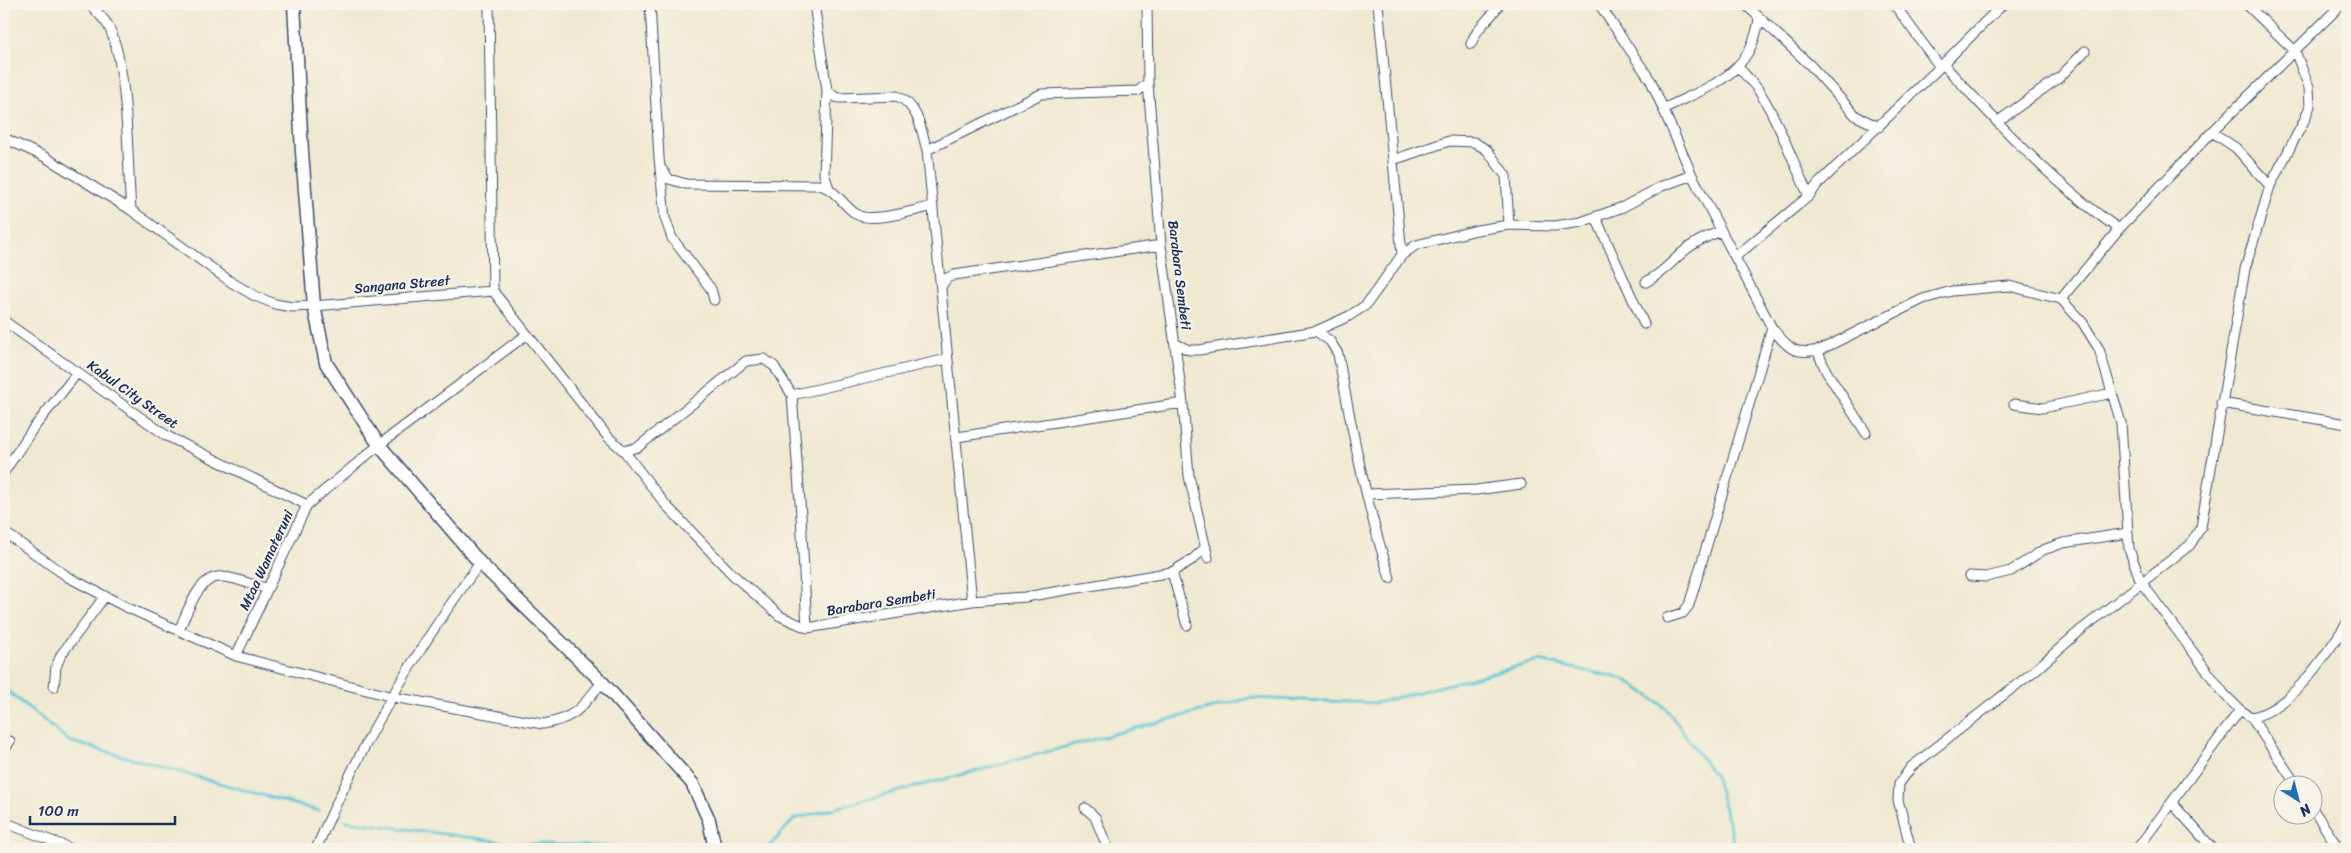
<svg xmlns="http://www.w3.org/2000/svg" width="2351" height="853" font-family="Sriracha,sans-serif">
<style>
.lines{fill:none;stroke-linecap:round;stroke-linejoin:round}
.stream{stroke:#5cc6d6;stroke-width:3}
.street-casing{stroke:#3b4b6f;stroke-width:11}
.secondary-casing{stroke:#3b4b6f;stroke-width:15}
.street{stroke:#fff;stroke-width:9}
.secondary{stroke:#fff;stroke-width:12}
.labels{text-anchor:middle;stroke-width:4.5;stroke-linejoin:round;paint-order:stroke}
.street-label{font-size:14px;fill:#1b2f5e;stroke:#f7f3e8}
</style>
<rect width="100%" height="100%" fill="#f7f3e8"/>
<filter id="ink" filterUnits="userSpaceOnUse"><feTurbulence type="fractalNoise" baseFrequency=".02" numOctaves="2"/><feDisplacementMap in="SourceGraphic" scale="10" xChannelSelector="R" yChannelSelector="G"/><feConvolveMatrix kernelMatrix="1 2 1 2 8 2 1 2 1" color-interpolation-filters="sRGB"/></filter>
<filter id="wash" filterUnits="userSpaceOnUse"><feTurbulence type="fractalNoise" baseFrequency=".0096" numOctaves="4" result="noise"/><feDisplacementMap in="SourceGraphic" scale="20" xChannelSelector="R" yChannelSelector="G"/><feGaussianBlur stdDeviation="1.12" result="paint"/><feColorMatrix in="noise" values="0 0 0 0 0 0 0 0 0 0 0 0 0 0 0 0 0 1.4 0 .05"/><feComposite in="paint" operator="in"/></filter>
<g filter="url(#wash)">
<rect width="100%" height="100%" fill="#f0e9d1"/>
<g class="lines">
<path class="stream" d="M 4,688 L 69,741 L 319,811
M 346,821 L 511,843 L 685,849
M 767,849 L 794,819 L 1250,698 L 1376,703 L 1539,661 L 1625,679 L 1666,708 L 1716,778 L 1736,849"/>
</g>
</g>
<g filter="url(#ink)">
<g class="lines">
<defs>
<path id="street" d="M 89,4 C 96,11 104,18 109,27 C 129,69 127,161 131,210
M 489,4 L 493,291 L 608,437 L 624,451 L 638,447 L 746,361 L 764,359 L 774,366 L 792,395 L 801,515 L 807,628
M 650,4 L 659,158 L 665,218 L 672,238 L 711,289 L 714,300
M 814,4 L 827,90 L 835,97 L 840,98 L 897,96 C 918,105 921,129 927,150 L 972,601
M 1147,4 L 1148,83 L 1161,245 L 1183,403 L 1189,476 L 1208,558
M 1378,4 L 1402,255
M 1599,4 L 1651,81 L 1692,175 L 1772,328 C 1789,349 1794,356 1822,349 L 1923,299 L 1952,291 L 2009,286 L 2061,299 L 2083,323 L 2099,349 L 2121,423 L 2129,549 L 2141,582 L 2225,695 L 2240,710 L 2251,717 C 2290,711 2327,653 2347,623
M 1745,4 L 1811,66 L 1856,116 L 1879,127
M 1894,4 L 1940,67
M 1471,44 C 1478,24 1491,20 1499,4
M 1943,64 C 1998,123 2052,183 2119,229
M 1738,67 C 1745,75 1753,82 1759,91 C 1779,122 1793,162 1809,196
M 827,90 L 824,174 L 829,188
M 1663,109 C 1709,86 1751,76 1759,19
M 1997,122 L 2060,77 L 2085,51
M 2212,132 L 2236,148 L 2270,186
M 4,138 L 45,157 L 131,210 L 231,282 L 255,296 L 275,304 L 292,307 L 314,306 L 493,291
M 927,150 L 1041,94 L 1138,91 L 1148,83
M 1393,160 L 1449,141 L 1474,142 L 1487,150 L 1506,176 L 1509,225
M 660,167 L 669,179 L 686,184 L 820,185 C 836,190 843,205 856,214 C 869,224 916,210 933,206
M 1596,218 L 1644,324
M 1735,257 L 1809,196 L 1818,184 L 1940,67 L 2003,4
M 1646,282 C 1665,271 1668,265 1683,252 C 1694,242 1708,236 1721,231
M 941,287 L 947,278 L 954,275 L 1161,245
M 2061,299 L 2119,229 L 2212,132 L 2342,4
M 4,321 L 167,436 L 307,505
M 1316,331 L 1330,341 L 1338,354 C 1352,430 1366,505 1390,578
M 1176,344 L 1189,350 L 1199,350 L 1316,331 L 1349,316 L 1366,305 L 1402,255 L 1416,245 L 1477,230 L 1509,225 L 1555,226 L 1581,222 L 1623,207 L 1662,186 L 1692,175
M 1817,350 L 1826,371 L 1866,433
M 792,395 L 947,359
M 2221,403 L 2347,424
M 2014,404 L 2043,408 L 2112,393
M 957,437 L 1183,403
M 624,451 L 665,504 L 732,574 L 780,616 L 807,628 L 972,601 L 1025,597 L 1172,572 L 1193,559 L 1206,547
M 4,472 L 32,430 L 78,372
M 1368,494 L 1476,490 L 1521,484
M 4,532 L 68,577 L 126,607 L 236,656 L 393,697 L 543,724 C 575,719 583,706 602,682
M 1172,572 L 1187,625
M 1970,576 L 1986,577 L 2011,571 L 2043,550 L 2063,543 L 2128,533
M 1667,618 L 1683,613 L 1689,605 L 1772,328
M 179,630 C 187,614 198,574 223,577 C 238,578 253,586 268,588
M 236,656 L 307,505 L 379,445 L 526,335
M 54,687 L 56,667 L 61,655 L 105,596
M 2251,717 L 2297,786
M 4,751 L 10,741
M 2172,803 L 2213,849
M 1085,808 L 1095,817 L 1108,849
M 2314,811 L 2339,849
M 4,822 L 72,849
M 316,849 C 359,748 414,652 480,563
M 1911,849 L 1898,800 L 1899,784 L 1911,767 L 2033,672 L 2082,629 L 2190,545 L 2201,527 L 2245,269 L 2270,186 L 2304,121 L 2310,106 L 2309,87 L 2295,51 L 2246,4
M 2137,849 L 2240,710"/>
<path id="secondary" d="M 294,4 L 302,152 L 314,306 L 326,363 L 379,445 L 480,563 L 602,682 L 692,783 L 709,820 L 715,849"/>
</defs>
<use href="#street" class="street-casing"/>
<use href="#secondary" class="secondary-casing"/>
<use href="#street" class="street"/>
<use href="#secondary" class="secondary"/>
</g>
</g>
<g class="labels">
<g class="street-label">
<text transform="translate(1180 275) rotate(83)" y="5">Barabara Sembeti</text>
<text transform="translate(402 284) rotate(-5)" y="5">Sangana Street</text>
<text transform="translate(133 394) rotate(35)" y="5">Kabul City Street</text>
<text transform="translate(266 560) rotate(-65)" y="5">Mtaa Wamateruni</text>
<text transform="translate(881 602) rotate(-9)" y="5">Barabara Sembeti</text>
</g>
</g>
<rect width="2351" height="853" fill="none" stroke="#f7f3e8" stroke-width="20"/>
<g transform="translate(2298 800) rotate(144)"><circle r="24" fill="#f7f3e8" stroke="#9fa5b1"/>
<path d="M0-4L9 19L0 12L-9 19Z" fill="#1f6fb2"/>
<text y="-8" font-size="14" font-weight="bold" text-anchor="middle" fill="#1b2f5e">N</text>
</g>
<path d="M30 816v8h145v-8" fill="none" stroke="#1b2f5e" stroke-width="2.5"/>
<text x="38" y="816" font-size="15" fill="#1b2f5e" stroke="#f7f3e8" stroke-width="4" paint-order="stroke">100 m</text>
</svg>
